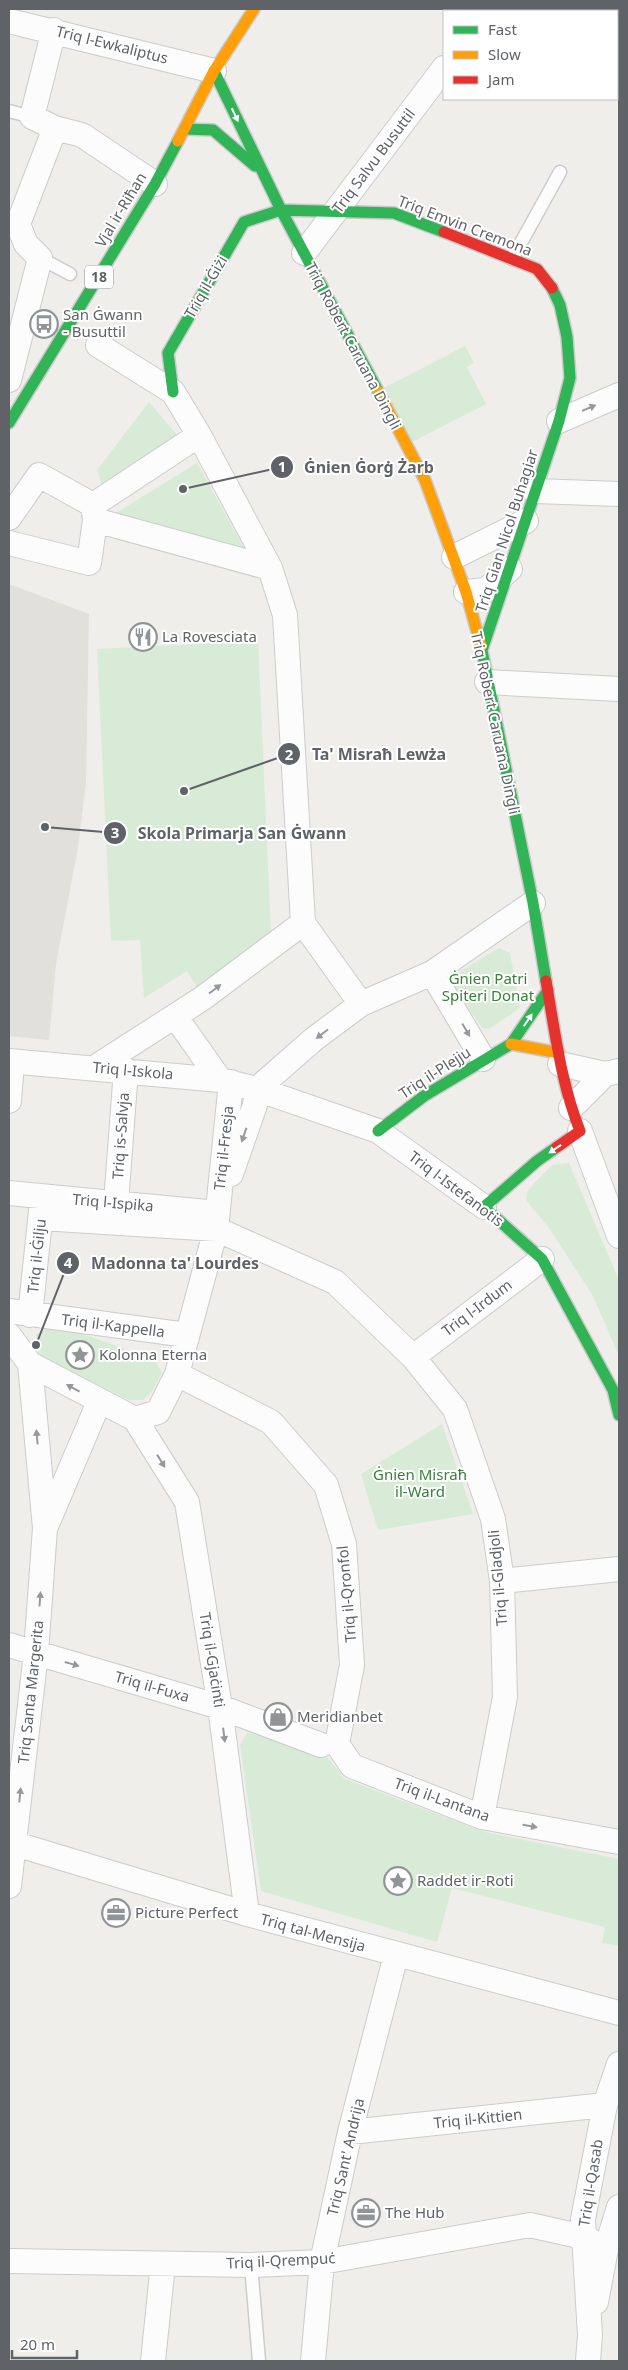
<svg xmlns="http://www.w3.org/2000/svg" width="628" height="2370" font-family="'Noto Sans',sans-serif">
<style>
.education{fill:#e2e0da}
.green{fill:#d8ebd6}
.lines{fill:none;stroke-linecap:round;stroke-linejoin:round}
.lane-casing{stroke:#cbcccc;stroke-width:15}
.street-casing{stroke:#cbcccc;stroke-width:26}
.fast-casing{stroke:#cacacb;stroke-width:14}
.slow-casing{stroke:#cacacb;stroke-width:14}
.jam-casing{stroke:#cacacb;stroke-width:14}
.lane{stroke:#fdfcfc;stroke-width:12}
.street{stroke:#fdfcfc;stroke-width:24}
.fast{stroke:#30b455;stroke-width:11}
.slow{stroke:#ff9f0a;stroke-width:11}
.jam{stroke:#e5322d;stroke-width:11}
.oneway{fill:#fff}
.oneway2{fill:#96999c}
.labels{text-anchor:middle;stroke-width:4;stroke-linejoin:round;paint-order:stroke}
.shield{fill:#fff;stroke:#8f9295;stroke-width:1}
.shield-label{font-size:14px;font-weight:bold;fill:#5f6368}
.street-label{font-size:15px;fill:#5f6368;stroke:#fff}
.poi-label{font-size:15px;fill:#5f6368;stroke:#fff;text-anchor:start}
.park-label{font-size:15px;fill:#348238;stroke:#fff}
.leader{fill:none;stroke:#5f6368;stroke-width:2}
.callout-dot{fill:#5f6368;stroke:#fff;stroke-width:2}
.mark-label{font-size:15px;text-anchor:middle;font-weight:bold;fill:#fff}
.callout-label{font-size:16px;text-anchor:middle;font-weight:bold;fill:#5f6368;stroke:#fff;stroke-width:4;stroke-linejoin:round;paint-order:stroke}
</style>
<rect width="100%" height="100%" fill="#efeeea"/>
<path class="education" d="M 9,584 L 89,614 L 86,782 L 78,848 L 56,964 L 49,1040 L 9,1036 Z"/>
<path class="green" d="M 465,346 L 474,363 L 467,367 L 486,404 L 412,442 L 384,388 Z
M 149,402 L 178,436 L 103,488 L 97,470 Z
M 197,463 L 246,552 L 111,516 Z
M 258,641 L 271,933 L 197,987 L 187,971 L 144,998 L 140,940 L 111,941 L 97,649 Z
M 499,948 L 510,953 L 520,1008 L 489,1029 L 482,1028 L 453,986 L 456,974 Z
M 569,1163 L 619,1280 L 619,1356 L 593,1296 L 549,1228 L 526,1200 L 528,1190 L 552,1165 Z
M 53,1323 L 155,1360 L 162,1373 L 153,1390 L 143,1400 L 129,1400 L 39,1356 L 36,1335 Z
M 442,1424 L 473,1514 L 378,1530 L 361,1474 Z
M 248,1732 L 328,1758 L 345,1779 L 485,1832 L 619,1859 L 619,1946 L 602,1943 L 605,1927 L 452,1888 L 437,1942 L 261,1891 L 240,1745 Z"/>
<g class="lines">
<defs>
<path id="lane" d="M 9,111 L 32,117
M 40,258 L 70,274
M 512,259 L 560,172
M 251,2265 L 259,2361"/>
<path id="street" d="M 472,11 L 472,9
M 9,21 L 214,71
M 55,128 L 82,135 L 155,184
M 304,253 L 444,68
M 98,345 L 173,392 L 199,435 L 270,568 L 285,615 L 303,923 L 361,1004
M 9,380 L 40,258 L 26,244 L 18,224 L 55,128 L 32,117 L 54,30
M 559,421 L 619,395
M 535,491 L 619,494
M 93,505 L 199,435
M 9,518 L 39,475 L 93,505 L 95,520 L 89,563 L 9,543
M 95,520 L 270,568
M 454,557 L 526,521
M 466,592 L 486,590 L 510,569
M 487,682 L 619,689
M 432,973 L 483,1059
M 175,1016 L 220,1080
M 9,1061 L 220,1080 L 257,1089 L 378,1131 L 484,1207
M 560,1064 L 605,1074 L 619,1071
M 94,1068 L 203,998 L 303,923
M 257,1089 L 314,1039 L 361,1004 L 432,973 L 533,903
M 9,1101 L 12,1062
M 571,1108 L 605,1074
M 580,1131 L 619,1236
M 231,1174 L 255,1105 L 257,1089
M 9,1193 L 217,1213
M 116,1203 L 126,1070
M 41,1218 L 216,1229 L 335,1282 L 413,1357 L 455,1409 L 493,1519 L 502,1581 L 505,1697 L 482,1817
M 9,1311 L 187,1335
M 30,1315 L 42,1202
M 9,1335 L 30,1364 L 45,1528 L 36,1653 L 9,1886
M 413,1357 L 542,1259
M 30,1364 L 135,1419 L 158,1412 L 177,1374 L 216,1229 L 231,1082
M 177,1374 L 271,1422 L 326,1485 L 344,1544 L 352,1665 L 337,1744 L 352,1766 L 482,1817 L 619,1842
M 135,1419 L 187,1502 L 220,1707 L 247,1914
M 47,1524 L 99,1402
M 502,1581 L 619,1569
M 9,1645 L 220,1707 L 321,1745
M 9,1842 L 247,1914 L 619,2013
M 350,2132 L 605,2105
M 9,2261 L 251,2265 L 322,2262 L 530,2225 L 583,2237 L 606,2249
M 596,2302 L 606,2249 L 619,2207
M 153,2361 L 163,2264
M 313,2361 L 322,2262 L 350,2132 L 396,1955
M 588,2361 L 590,2335 L 583,2219 L 605,2105 L 619,2064"/>
<path id="fast" d="M 214,71 L 281,210 L 378,391
M 185,129 L 213,130 L 255,166
M 173,392 L 168,353 L 244,222 L 281,210 L 394,213 L 444,232
M 9,423 L 155,184 L 178,141
M 481,646 L 533,903 L 546,981
M 482,650 L 559,421 L 570,378 L 567,337 L 560,305 L 552,288
M 378,1131 L 424,1096 L 511,1044 L 548,990
M 557,1147 L 537,1161 L 484,1207 L 542,1259 L 613,1390 L 619,1415"/>
<path id="slow" d="M 178,141 L 214,71 L 254,9
M 378,391 L 425,480 L 466,592 L 481,646
M 511,1044 L 559,1053"/>
<path id="jam" d="M 444,232 L 537,269 L 552,288
M 546,981 C 555,1032 561,1083 580,1131 L 557,1147"/>
</defs>
<use href="#lane" class="lane-casing"/>
<use href="#street" class="street-casing"/>
<use href="#fast" class="fast-casing"/>
<use href="#slow" class="slow-casing"/>
<use href="#jam" class="jam-casing"/>
<use href="#lane" class="lane"/>
<use href="#street" class="street"/>
<use href="#fast" class="fast"/>
<use href="#slow" class="slow"/>
<use href="#jam" class="jam"/>
</g>
<defs><path id="oneway-solid" d="M-6-.8H1V-3.2L6.5 0L1 3.2V.8H-6Z" transform="scale(1.25)"/></defs>
<g class="oneway">
<use href="#oneway-solid" transform="translate(235 115) rotate(65)"/>
<use href="#oneway-solid" transform="translate(528 1020) rotate(-56)"/>
<use href="#oneway-solid" transform="translate(555 1149) rotate(146)"/>
</g>
<g class="oneway2">
<use href="#oneway-solid" transform="translate(589 408) rotate(-23)"/>
<use href="#oneway-solid" transform="translate(215 989) rotate(-37)"/>
<use href="#oneway-solid" transform="translate(466 1030) rotate(60)"/>
<use href="#oneway-solid" transform="translate(322 1034) rotate(143)"/>
<use href="#oneway-solid" transform="translate(244 1135) rotate(109)"/>
<use href="#oneway-solid" transform="translate(73 1388) rotate(-151)"/>
<use href="#oneway-solid" transform="translate(37 1437) rotate(-95)"/>
<use href="#oneway-solid" transform="translate(161 1461) rotate(58)"/>
<use href="#oneway-solid" transform="translate(40 1599) rotate(-86)"/>
<use href="#oneway-solid" transform="translate(72 1664) rotate(16)"/>
<use href="#oneway-solid" transform="translate(224 1735) rotate(83)"/>
<use href="#oneway-solid" transform="translate(20 1795) rotate(-84)"/>
<use href="#oneway-solid" transform="translate(530 1826) rotate(10)"/>
</g>
<defs>
<symbol id="bus-ring" viewBox="-11 -11 22 22"><circle r="9.5" fill="#fff" stroke="#919496" stroke-width="1.5"/><path d="M-5-6H5V4H4V6H2V4H-2V6H-4V4H-5ZM-3.5-4V0h7V-4ZM-3.5 1.2v1.5H-2V1.2ZM2 1.2v1.5H3.5V1.2Z" fill="#919496"/></symbol>
<symbol id="restaurant-ring" viewBox="-11 -11 22 22"><circle r="9.5" fill="#fff" stroke="#919496" stroke-width="1.5"/><path d="M-5-6h1v4h1v-4h1v4h1v-4h1v5L-1.5 .5V6h-2V.5L-5-1ZM5-6V6H3V1.5H1.5Q1.5-4 5-6Z" fill="#919496"/></symbol>
<symbol id="sight-ring" viewBox="-11 -11 22 22"><circle r="9.5" fill="#fff" stroke="#919496" stroke-width="1.5"/><path d="M0-6L1.8-2.2L6-1.7L2.9 1.2L3.7 5.4L0 3.3L-3.7 5.4L-2.9 1.2L-6-1.7L-1.8-2.2Z" fill="#919496"/></symbol>
<symbol id="shop-ring" viewBox="-11 -11 22 22"><circle r="9.5" fill="#fff" stroke="#919496" stroke-width="1.5"/><path d="M-5-2.5h2.3a2.7 3.5 0 0 1 5.4 0H5L5.5 6h-11ZM-1.5-2.5h3a1.5 2.3 0 0 0-3 0Z" fill="#919496"/></symbol>
<symbol id="office-ring" viewBox="-11 -11 22 22"><circle r="9.5" fill="#fff" stroke="#919496" stroke-width="1.5"/><path d="M-6-3h4V-5.5h4V-3h4V5H-6ZM-1-4.5V-3h2v-1.5ZM-6 0V1H6V0Z" fill="#919496"/></symbol>
</defs>
<g fill-rule="evenodd">
<use href="#bus-ring" x="28" y="308" width="32" height="32"/>
<use href="#restaurant-ring" x="127" y="621" width="32" height="32"/>
<use href="#sight-ring" x="64" y="1339" width="32" height="32"/>
<use href="#shop-ring" x="262" y="1701" width="32" height="32"/>
<use href="#sight-ring" x="382" y="1865" width="32" height="32"/>
<use href="#office-ring" x="100" y="1897" width="32" height="32"/>
<use href="#office-ring" x="350" y="2197" width="32" height="32"/>
</g>
<g class="labels">
<rect class="shield" x="85" y="265.5" width="28" height="23" rx="4"/>
<g class="shield-label">
<text x="99" y="282">18</text>
</g>
<g class="street-label">
<text transform="translate(112 45) rotate(14)" y="5">Triq l-Ewkaliptus</text>
<text transform="translate(374 161) rotate(-53)" y="5">Triq Salvu Busuttil</text>
<text transform="translate(121 210) rotate(-59)" y="5">Vjal ir-Riħan</text>
<text transform="translate(465 226) rotate(21)" y="5">Triq Emvin Cremona</text>
<text transform="translate(206 287) rotate(-60)" y="5">Triq il-Ġiżi</text>
<text transform="translate(353 346) rotate(62)" y="5">Triq Robert Caruana Dingli</text>
<text transform="translate(507 531) rotate(-72)" y="5">Triq Gian Nicol Buhagiar</text>
<text transform="translate(495 723) rotate(78)" y="5">Triq Robert Caruana Dingli</text>
<text transform="translate(133 1071) rotate(5)" y="5">Triq l-Iskola</text>
<text transform="translate(435 1073) rotate(-33)" y="5">Triq il-Plejju</text>
<text transform="translate(121 1136) rotate(-86)" y="5">Triq is-Salvja</text>
<text transform="translate(224 1148) rotate(-84)" y="5">Triq il-Fresja</text>
<text transform="translate(456 1189) rotate(37)" y="5">Triq l-Istefanotis</text>
<text transform="translate(113 1203) rotate(5)" y="5">Triq l-Ispika</text>
<text transform="translate(37 1256) rotate(-84)" y="5">Triq il-Ġilju</text>
<text transform="translate(477 1308) rotate(-37)" y="5">Triq l-Irdum</text>
<text transform="translate(113 1326) rotate(7)" y="5">Triq il-Kappella</text>
<text transform="translate(498 1578) rotate(-95)" y="5">Triq il-Gladjoli</text>
<text transform="translate(347 1594) rotate(-95)" y="5">Triq il-Qronfol</text>
<text transform="translate(212 1660) rotate(81)" y="5">Triq il-Gjaċinti</text>
<text transform="translate(152 1687) rotate(16)" y="5">Triq il-Fuxa</text>
<text transform="translate(31 1692) rotate(-84)" y="5">Triq Santa Margerita</text>
<text transform="translate(442 1800) rotate(20)" y="5">Triq il-Lantana</text>
<text transform="translate(313 1933) rotate(15)" y="5">Triq tal-Mensija</text>
<text transform="translate(478 2119) rotate(-6)" y="5">Triq il-Kittien</text>
<text transform="translate(346 2157) rotate(-77)" y="5">Triq Sant' Andrija</text>
<text transform="translate(591 2183) rotate(-81)" y="5">Triq il-Qasab</text>
<text transform="translate(281 2261) rotate(-3)" y="5">Triq il-Qrempuċ</text>
</g>
<g class="poi-label">
<text x="63" y="320">San Ġwann<tspan x="63" dy="17">- Busuttil</tspan></text>
<text x="162" y="642">La Rovesciata</text>
<text x="99" y="1360">Kolonna Eterna</text>
<text x="297" y="1722">Meridianbet</text>
<text x="417" y="1886">Raddet ir-Roti</text>
<text x="135" y="1918">Picture Perfect</text>
<text x="385" y="2218">The Hub</text>
</g>
<g class="park-label">
<text x="488" y="984">Ġnien Patri<tspan x="488" dy="17">Spiteri Donat</tspan></text>
<text x="420" y="1480">Ġnien Misraħ<tspan x="420" dy="17">il-Ward</tspan></text>
</g>
</g>
<path class="leader" d="M183 489L282 467M184 791L289 754M45 827L115 833M36 1345L68 1263"/>
<g class="callout-dot">
<circle cx="183" cy="489" r="5"/>
<circle cx="184" cy="791" r="5"/>
<circle cx="45" cy="827" r="5"/>
<circle cx="36" cy="1345" r="5"/>
<circle cx="282" cy="467" r="12"/>
<circle cx="289" cy="754" r="12"/>
<circle cx="115" cy="833" r="12"/>
<circle cx="68" cy="1263" r="12"/>
</g>
<g class="mark-label">
<text x="282" y="472">1</text>
<text x="289" y="760">2</text>
<text x="115" y="838">3</text>
<text x="68" y="1268">4</text>
</g>
<g class="callout-label">
<text x="369" y="473">Ġnien Ġorġ Żarb</text>
<text x="379" y="760">Ta' Misraħ Lewża</text>
<text x="242" y="839">Skola Primarja San Ġwann</text>
<text x="175" y="1269">Madonna ta' Lourdes</text>
</g>
<rect width="628" height="2370" fill="none" stroke="#5f6368" stroke-width="20"/>
<rect x="443" y="10" width="175" height="90" fill="#ffffff" stroke="#bfc1c3"/>
<rect x="453" y="26" width="25" height="8" fill="#30b455" stroke="#bfc1c3"/>
<text x="488" y="35" font-size="15" fill="#5f6368">Fast</text>
<rect x="453" y="51" width="25" height="8" fill="#ff9f0a" stroke="#bfc1c3"/>
<text x="488" y="60" font-size="15" fill="#5f6368">Slow</text>
<rect x="453" y="76" width="25" height="8" fill="#e5322d" stroke="#bfc1c3"/>
<text x="488" y="85" font-size="15" fill="#5f6368">Jam</text>
<path d="M12 2350v8h65v-8" fill="none" stroke="#5f6368" stroke-width="2.5"/>
<text x="20" y="2350" font-size="15" fill="#5f6368" stroke="#ffffff" stroke-width="4" paint-order="stroke">20 m</text>
</svg>
